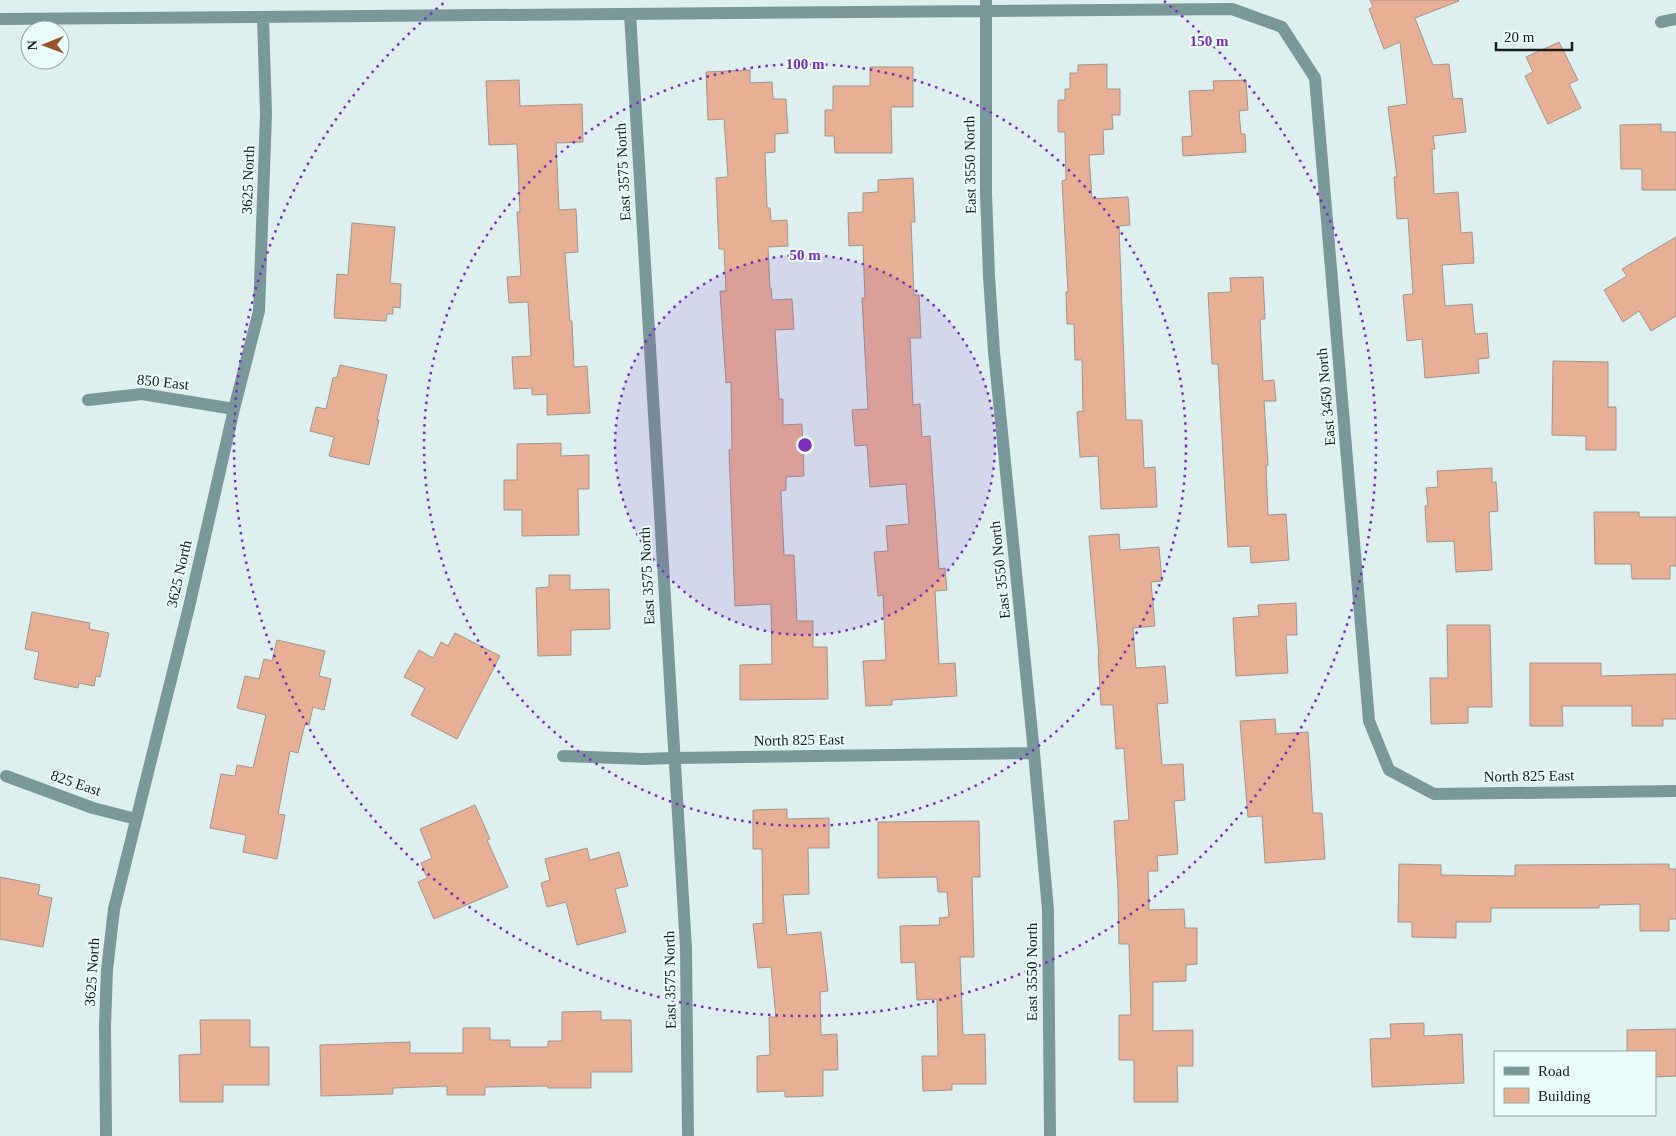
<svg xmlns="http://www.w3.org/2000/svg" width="1676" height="1136" font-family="Georgia,serif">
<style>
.building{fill:#e7b094;stroke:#a1958e}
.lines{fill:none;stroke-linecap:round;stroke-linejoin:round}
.minor{stroke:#7a9899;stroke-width:12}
.ring{fill:none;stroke:#7b2cbf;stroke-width:2.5;stroke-dasharray:2.5 5}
.labels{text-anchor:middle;stroke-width:4;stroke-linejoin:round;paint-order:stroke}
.street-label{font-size:15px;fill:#181e1e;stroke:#ebfcfc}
.centre{fill:#7b2cbf;stroke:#ebfcfc;stroke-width:2.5}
.ring-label{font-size:15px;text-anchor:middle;font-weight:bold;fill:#7b2cbf;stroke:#ebfcfc;stroke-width:4;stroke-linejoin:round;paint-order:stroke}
</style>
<rect width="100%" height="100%" fill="#deefef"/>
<path class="building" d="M 1370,0 L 1458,0 L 1459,1 L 1415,18 L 1433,65 L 1449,64 L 1453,99 L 1462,98 L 1466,132 L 1433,136 L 1435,149 L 1432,149 L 1434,194 L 1458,192 L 1461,233 L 1472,232 L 1474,263 L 1442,265 L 1445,306 L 1472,304 L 1475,334 L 1487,333 L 1489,358 L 1478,359 L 1479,373 L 1425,378 L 1422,339 L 1407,341 L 1403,295 L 1413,294 L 1408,218 L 1397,219 L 1394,177 L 1397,177 L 1388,107 L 1407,104 L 1400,42 L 1384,49 L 1369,9 L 1373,7 Z
M 1559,42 L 1578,80 L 1569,84 L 1581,108 L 1548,124 L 1525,76 L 1533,72 L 1526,57 Z
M 1107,64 L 1107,89 L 1120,89 L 1120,115 L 1112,115 L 1113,129 L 1103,130 L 1104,154 L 1089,155 L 1092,199 L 1128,197 L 1130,225 L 1119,226 L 1126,420 L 1142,420 L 1144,468 L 1155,467 L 1157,507 L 1101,509 L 1098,456 L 1080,457 L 1077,412 L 1083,411 L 1082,360 L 1075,360 L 1074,324 L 1067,324 L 1066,292 L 1068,292 L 1062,181 L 1066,180 L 1065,132 L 1058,132 L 1058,100 L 1065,100 L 1065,89 L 1070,89 L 1070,73 L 1078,73 L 1078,65 Z
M 870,67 L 913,67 L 913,107 L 891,107 L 892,153 L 835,153 L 834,136 L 825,136 L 825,110 L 833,110 L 833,86 L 870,86 Z
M 750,70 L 750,83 L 772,82 L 773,99 L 786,99 L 788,133 L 775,134 L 775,152 L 765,153 L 767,208 L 770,208 L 771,221 L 787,220 L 788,246 L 768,247 L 770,288 L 771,288 L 772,300 L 792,299 L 794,329 L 775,330 L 779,399 L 783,399 L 783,425 L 802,424 L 804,476 L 786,477 L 786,490 L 781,491 L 784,555 L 794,555 L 797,621 L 813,621 L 813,647 L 827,647 L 828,699 L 740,700 L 740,665 L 772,664 L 771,604 L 735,606 L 729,450 L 732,450 L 731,382 L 726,383 L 720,291 L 726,291 L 724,249 L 719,249 L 716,178 L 728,177 L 724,119 L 708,120 L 706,72 Z
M 519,80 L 520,106 L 582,104 L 583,142 L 556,143 L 559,210 L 576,209 L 578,252 L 565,253 L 570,321 L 572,321 L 574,367 L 587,366 L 590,413 L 547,415 L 547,394 L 532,395 L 532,388 L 514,389 L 512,357 L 531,356 L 528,302 L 509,303 L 507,277 L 521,276 L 517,212 L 520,212 L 517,144 L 489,145 L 486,81 Z
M 1246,80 L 1248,110 L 1239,111 L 1241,134 L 1245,134 L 1246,152 L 1183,156 L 1182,137 L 1192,136 L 1189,91 L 1214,90 L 1213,81 Z
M 1661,124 L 1661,132 L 1676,132 L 1676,190 L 1642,190 L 1642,169 L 1621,169 L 1620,125 Z
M 913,178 L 915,222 L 911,222 L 914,295 L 919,295 L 921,338 L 910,338 L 913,405 L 920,404 L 922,437 L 930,436 L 939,569 L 945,568 L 947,590 L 935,591 L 939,664 L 955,663 L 957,696 L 892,700 L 892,705 L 866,706 L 863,661 L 886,660 L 883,595 L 878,596 L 874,552 L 888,551 L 886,526 L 909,524 L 906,484 L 870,487 L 867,445 L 855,446 L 852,410 L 868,409 L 862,298 L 865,298 L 863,245 L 849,246 L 848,213 L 863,212 L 863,193 L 878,192 L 878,180 Z
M 352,223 L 395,227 L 390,283 L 401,284 L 400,308 L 393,307 L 393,314 L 387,314 L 386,321 L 334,318 L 337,274 L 348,275 Z
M 1676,237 L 1676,316 L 1651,331 L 1639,311 L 1623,322 L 1604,290 L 1627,276 L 1622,269 Z
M 1263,277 L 1265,319 L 1260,319 L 1263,381 L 1274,380 L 1276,401 L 1264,401 L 1268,465 L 1266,466 L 1268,515 L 1286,514 L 1289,560 L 1251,563 L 1250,546 L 1228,547 L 1218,364 L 1212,364 L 1208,293 L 1231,292 L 1230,278 Z
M 1553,361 L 1608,362 L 1608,407 L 1616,407 L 1616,450 L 1586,450 L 1586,436 L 1552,435 Z
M 340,365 L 387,375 L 377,420 L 379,420 L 369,465 L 329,456 L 334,437 L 310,431 L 316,407 L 326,409 L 333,378 L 337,377 Z
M 561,443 L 561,456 L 589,455 L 589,489 L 578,489 L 579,535 L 522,536 L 522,510 L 504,510 L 504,480 L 517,480 L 517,444 Z
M 1492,468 L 1492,483 L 1496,482 L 1498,511 L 1489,512 L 1492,570 L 1456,572 L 1454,541 L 1427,542 L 1425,506 L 1428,506 L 1426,488 L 1438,487 L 1437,471 Z
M 1594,512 L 1639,512 L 1639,517 L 1676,517 L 1676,566 L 1670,566 L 1670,579 L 1632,579 L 1631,564 L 1595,564 Z
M 1119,534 L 1120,550 L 1159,547 L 1162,581 L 1151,582 L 1155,626 L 1133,628 L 1136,668 L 1165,666 L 1168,703 L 1157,704 L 1162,765 L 1183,764 L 1185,800 L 1174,801 L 1178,854 L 1157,856 L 1158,871 L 1148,871 L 1149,910 L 1184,909 L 1185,928 L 1197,928 L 1197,964 L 1186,965 L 1186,981 L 1153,982 L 1153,1031 L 1193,1030 L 1193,1066 L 1177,1066 L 1178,1102 L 1134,1102 L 1134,1060 L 1119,1060 L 1119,1015 L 1131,1015 L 1129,944 L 1119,944 L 1118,891 L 1114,821 L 1129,820 L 1124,748 L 1116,749 L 1113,705 L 1101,705 L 1098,655 L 1099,655 L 1089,536 Z
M 549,575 L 570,575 L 570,590 L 609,589 L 610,629 L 571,630 L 571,655 L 538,656 L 536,588 L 549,587 Z
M 1296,603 L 1297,635 L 1286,635 L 1288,673 L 1236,676 L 1233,618 L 1259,616 L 1258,605 Z
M 32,612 L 90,623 L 89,629 L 109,633 L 100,677 L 96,676 L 94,686 L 79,683 L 78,688 L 34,679 L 39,652 L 25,649 Z
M 1447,625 L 1490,625 L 1492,707 L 1468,707 L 1468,723 L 1431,724 L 1430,678 L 1448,678 Z
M 455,633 L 500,656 L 457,739 L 411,715 L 425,688 L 404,677 L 419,650 L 433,658 L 441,642 L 448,646 Z
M 277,640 L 325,651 L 319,676 L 331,679 L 324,710 L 313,707 L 309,725 L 305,724 L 298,753 L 290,751 L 278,814 L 285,815 L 277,859 L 243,852 L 246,835 L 210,828 L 221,774 L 235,776 L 237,765 L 253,768 L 266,715 L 237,708 L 245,676 L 259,679 L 264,659 L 272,661 Z
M 1530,663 L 1601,663 L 1601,676 L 1676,674 L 1676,719 L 1663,719 L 1663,726 L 1632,726 L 1632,706 L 1562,706 L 1563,726 L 1530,726 Z
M 1275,719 L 1276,734 L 1308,732 L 1313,813 L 1322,813 L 1325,859 L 1265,863 L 1262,816 L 1248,817 L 1240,721 Z
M 475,805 L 490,839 L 487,840 L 508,887 L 434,919 L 418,882 L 427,878 L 421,863 L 432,858 L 420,829 Z
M 787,809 L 787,819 L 829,818 L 829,848 L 808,848 L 809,894 L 783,895 L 787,935 L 821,932 L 828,991 L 820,992 L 821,1035 L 837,1034 L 838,1070 L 823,1070 L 823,1096 L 785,1097 L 785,1091 L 757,1092 L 757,1056 L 770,1055 L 769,1017 L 776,1017 L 771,967 L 758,968 L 753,924 L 763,923 L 762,849 L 753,849 L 753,810 Z
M 979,821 L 980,877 L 972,877 L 974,957 L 960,957 L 963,1035 L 985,1034 L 986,1084 L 952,1084 L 952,1090 L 923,1091 L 922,1056 L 938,1056 L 937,999 L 917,1000 L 915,962 L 901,963 L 900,926 L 940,925 L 939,918 L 949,917 L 947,892 L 938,892 L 937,877 L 878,878 L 878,822 Z
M 587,848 L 590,860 L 619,852 L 628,886 L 615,889 L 626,932 L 577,945 L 566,902 L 547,907 L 541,883 L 550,880 L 545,859 Z
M 1399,864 L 1441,865 L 1441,875 L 1515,876 L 1515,865 L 1669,864 L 1669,869 L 1676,869 L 1676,919 L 1669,919 L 1669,931 L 1640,931 L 1640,904 L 1599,905 L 1599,908 L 1491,908 L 1491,922 L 1456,922 L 1456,938 L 1412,937 L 1412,922 L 1398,922 Z
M 0,877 L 40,885 L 38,895 L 52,898 L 43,947 L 0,939 Z
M 601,1011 L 601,1020 L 631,1020 L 632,1072 L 591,1072 L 591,1088 L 548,1088 L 548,1086 L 485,1087 L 485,1095 L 447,1095 L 447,1086 L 393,1088 L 393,1094 L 321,1096 L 320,1045 L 410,1042 L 410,1053 L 463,1053 L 463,1028 L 490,1028 L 490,1040 L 510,1040 L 510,1047 L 548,1047 L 548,1041 L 562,1041 L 562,1012 Z
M 200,1020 L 250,1020 L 250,1047 L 269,1047 L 269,1085 L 223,1085 L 223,1102 L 180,1102 L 179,1055 L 201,1054 Z
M 1424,1023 L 1424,1036 L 1462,1034 L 1464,1083 L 1372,1087 L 1370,1039 L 1391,1038 L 1390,1024 Z
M 1676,1029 L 1676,1076 L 1655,1077 L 1655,1052 L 1627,1052 L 1627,1030 Z"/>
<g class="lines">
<path class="minor" d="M 986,0 L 986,193 L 989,276 L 994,352 L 1034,753 L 1048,910 L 1050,1136
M 630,14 L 686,948 L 688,1136
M 0,19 L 1232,9 L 1282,27 L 1315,78 L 1369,721 L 1389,770 L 1434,794 L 1676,791
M 1661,22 L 1676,19
M 88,400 L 142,394 L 234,409
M 563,756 L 642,759 L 674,758 L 1034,753
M 6,776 L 93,808 L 136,819
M 106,1136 L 105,1025 L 107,970 L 114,909 L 189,607 L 234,409 L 259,311 L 266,114 L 263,18"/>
</g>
<circle cx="805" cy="445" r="190" fill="#7b2cbf" fill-opacity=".12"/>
<g class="ring">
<circle cx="805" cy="445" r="190"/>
<circle cx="805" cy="445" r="381"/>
<path d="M1164 1A571 571 0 1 1 446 1"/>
</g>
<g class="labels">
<g class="street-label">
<text transform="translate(970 165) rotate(-91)" y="5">East 3550 North</text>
<text transform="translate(623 172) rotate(-93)" y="5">East 3575 North</text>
<text transform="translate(248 180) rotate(-88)" y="5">3625 North</text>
<text transform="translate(163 382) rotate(6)" y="5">850 East</text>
<text transform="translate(1326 397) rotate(-95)" y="5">East 3450 North</text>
<text transform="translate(1000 570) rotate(-96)" y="5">East 3550 North</text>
<text transform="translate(179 574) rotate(-77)" y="5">3625 North</text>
<text transform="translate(647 576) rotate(-93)" y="5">East 3575 North</text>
<text transform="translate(799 740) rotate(-1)" y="5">North 825 East</text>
<text transform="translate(1529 776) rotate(-1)" y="5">North 825 East</text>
<text transform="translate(76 783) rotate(19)" y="5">825 East</text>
<text transform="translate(92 972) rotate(-86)" y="5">3625 North</text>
<text transform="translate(1032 972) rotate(-90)" y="5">East 3550 North</text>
<text transform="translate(670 980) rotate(-91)" y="5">East 3575 North</text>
</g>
</g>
<circle cx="805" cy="445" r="8" class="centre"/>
<g class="ring-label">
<text x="1209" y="46">150 m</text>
<text x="805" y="69">100 m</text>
<text x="805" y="260">50 m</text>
</g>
<rect x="1494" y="1051" width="162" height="65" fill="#ebfcfc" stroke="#97a3a3"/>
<rect x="1504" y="1067" width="25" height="8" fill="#7a9899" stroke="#97a3a3"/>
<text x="1538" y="1076" font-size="15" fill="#181e1e">Road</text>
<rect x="1504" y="1088" width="25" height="15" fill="#e7b094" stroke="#97a3a3"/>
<text x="1538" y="1101" font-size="15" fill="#181e1e">Building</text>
<g transform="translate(45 45) rotate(269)"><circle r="24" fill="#ebfcfc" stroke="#97a3a3"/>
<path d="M0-4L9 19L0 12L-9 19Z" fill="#9a542c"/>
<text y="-8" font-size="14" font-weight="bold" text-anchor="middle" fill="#181e1e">N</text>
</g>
<path d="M1496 42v8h76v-8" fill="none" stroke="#181e1e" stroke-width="2.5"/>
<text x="1504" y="42" font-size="15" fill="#181e1e" stroke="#ebfcfc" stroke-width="4" paint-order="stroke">20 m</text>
</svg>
